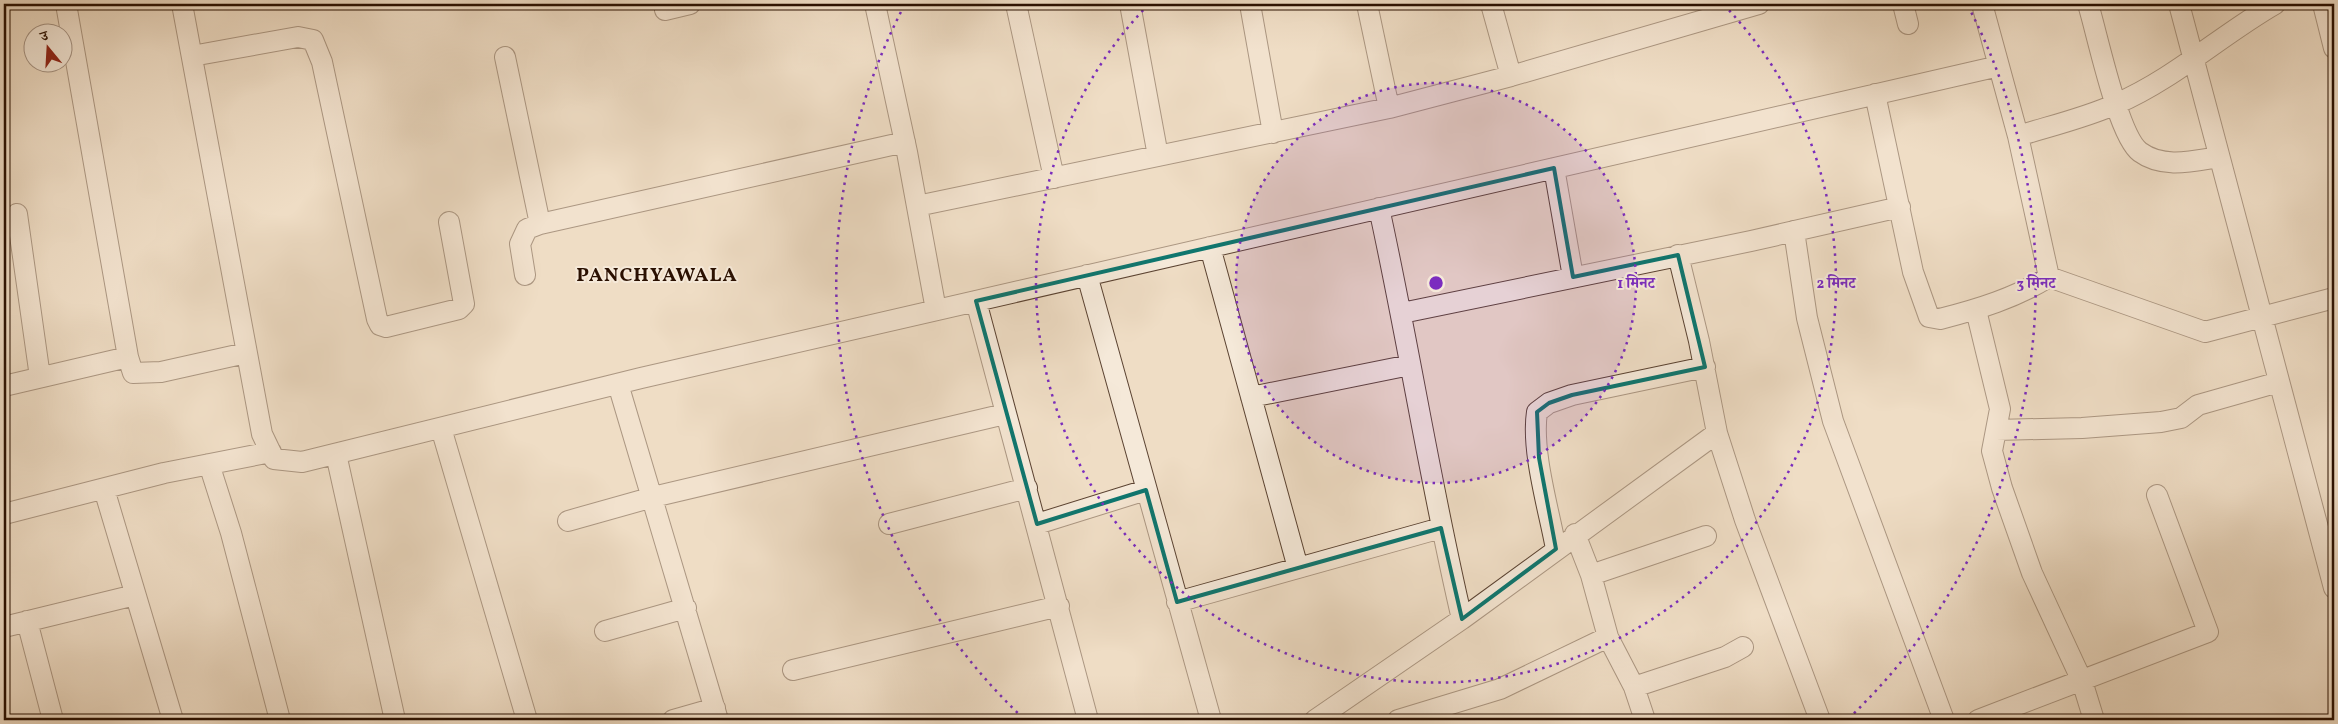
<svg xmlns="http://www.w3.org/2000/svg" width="2338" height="724" font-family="Vollkorn,'Noto Serif Devanagari',serif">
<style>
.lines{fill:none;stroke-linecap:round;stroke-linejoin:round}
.minor-casing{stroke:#5b4332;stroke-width:22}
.minor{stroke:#f5e9d9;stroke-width:20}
.marked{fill:none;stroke:#0f766e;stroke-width:4;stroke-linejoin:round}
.ring{fill:none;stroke:#7b2cbf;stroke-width:2.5;stroke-dasharray:2.5 5}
.labels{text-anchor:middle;stroke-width:4;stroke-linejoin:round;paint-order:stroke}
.district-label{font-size:20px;font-weight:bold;letter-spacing:1px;fill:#2a1001;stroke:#f5e9d9}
.centre{fill:#7b2cbf;stroke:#f5e9d9;stroke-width:2.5}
.ring-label{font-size:15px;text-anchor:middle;font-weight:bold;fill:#7b2cbf;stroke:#f5e9d9;stroke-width:4;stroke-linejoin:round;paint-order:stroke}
</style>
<rect width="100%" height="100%" fill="#efddc5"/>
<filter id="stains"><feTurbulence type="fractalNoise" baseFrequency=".004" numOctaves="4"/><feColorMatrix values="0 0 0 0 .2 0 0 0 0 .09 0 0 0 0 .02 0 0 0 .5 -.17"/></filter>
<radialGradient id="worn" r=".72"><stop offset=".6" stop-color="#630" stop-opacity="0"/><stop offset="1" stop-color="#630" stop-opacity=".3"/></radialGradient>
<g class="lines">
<defs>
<path id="minor" d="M 66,4 L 128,357 L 133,373 L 161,372 L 246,353
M 182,4 L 262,434 L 274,459 L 302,462 L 641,378 L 1999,66
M 875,4 L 907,152 L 936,310
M 1016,4 L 1054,178
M 1130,4 L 1158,156
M 1250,4 L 1273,133
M 1367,4 L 1389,108
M 1491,4 L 1511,76
M 1903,4 L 1908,24
M 1982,4 L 2018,136 L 2049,277
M 2088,4 C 2097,33 2118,136 2140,152 C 2163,169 2193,161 2219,157
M 2179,4 L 2334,588
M 2323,4 L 2334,48
M 665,10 L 690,4
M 192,56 L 298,37 L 313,40 L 322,62 L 377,319 L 380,325 L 386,327 L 459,309 L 464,304 L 449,222
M 505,57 L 540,224
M 1875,94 L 1913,272 L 1929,317 L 1940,319 C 1979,309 2015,298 2049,277
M 2018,136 C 2050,126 2085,118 2116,104 C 2174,79 2221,35 2275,4
M 1554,168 L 1573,277
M 917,206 L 1389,108 L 1511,76 L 1759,4
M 1379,208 C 1409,345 1430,483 1462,619
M 17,214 L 40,377
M 1794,231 L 1807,318 L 1833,421 L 1944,720
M 1210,247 L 1298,568
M 1678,255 L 1699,341 L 1717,433 L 1745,520 L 1820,720
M 525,275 L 520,244 L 527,229 L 540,224 L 905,142
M 1087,275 L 1211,720
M 2049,277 L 2205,332 L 2334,298
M 976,301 L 1088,720
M 1976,310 L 2000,409 L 1992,451 L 2002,488 L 2032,573 L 2082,681 L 2094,720
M 1402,313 L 1751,241 L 1900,207
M 618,384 L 718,720
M 4,386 L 128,357
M 1251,397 L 1410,365
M 441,428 L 527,720
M 1996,430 L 2082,428 L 2161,422 L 2181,418 L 2198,405 L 2279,382
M 336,454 L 395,720
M 209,464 L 231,533 L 280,720
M 104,489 L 173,720
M 4,514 L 164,473 L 271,452
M 568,521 L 653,497 L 1005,414
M 889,524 L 1027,488
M 1037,524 L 1146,490
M 1575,534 L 1591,575 L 1608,637 L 1634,687 L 1645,720
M 1556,549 C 1549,510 1531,451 1537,412 L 1549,403 L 1572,395 L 1705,367
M 1591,575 L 1706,536
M 1177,602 L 1441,528
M 27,621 L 53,720
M 4,627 L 135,595
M 605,631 L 686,608
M 793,670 L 1059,606
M 1634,687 L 1725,657 L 1743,647
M 673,720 L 715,708
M 1315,720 L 1462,619 L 1717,433
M 1398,720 L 1500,689 L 1608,637
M 1978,720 L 2208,632 L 2157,495"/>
</defs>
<use href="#minor" class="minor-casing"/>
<use href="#minor" class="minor"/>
</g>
<path d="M0 0H2338V724H0ZM 1554,168 L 1573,277 L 1678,255 L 1705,367 L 1572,395 L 1549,403 L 1537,412 L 1539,458 L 1556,549 L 1462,619 L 1441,528 L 1177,602 L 1146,490 L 1037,524 L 976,301 Z" fill="#efddc5" fill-opacity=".55" fill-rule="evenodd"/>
<path class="marked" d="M 1554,168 L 1573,277 L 1678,255 L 1705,367 L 1572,395 L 1549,403 L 1537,412 L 1539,458 L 1556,549 L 1462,619 L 1441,528 L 1177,602 L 1146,490 L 1037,524 L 976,301 Z"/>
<circle cx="1436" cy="283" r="200" fill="#7b2cbf" fill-opacity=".12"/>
<g class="ring">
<circle cx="1436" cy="283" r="200"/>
<path d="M1724 5A400 400 0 1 1 1148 5"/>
<path d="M1023 718A600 600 0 0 1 904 6M1968 6A600 600 0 0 1 1849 718"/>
</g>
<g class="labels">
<g class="district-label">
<text x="657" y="281">PANCHYAWALA</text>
</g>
</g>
<circle cx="1436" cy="283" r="8" class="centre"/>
<g class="ring-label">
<text x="1636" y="288">1 मिनट</text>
<text x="1836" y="288">2 मिनट</text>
<text x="2036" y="288">3 मिनट</text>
</g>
<rect width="2338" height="724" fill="none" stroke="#efddc5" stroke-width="20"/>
<rect x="5" y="5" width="2328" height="714" fill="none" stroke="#2a1001" stroke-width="2.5"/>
<rect x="10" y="10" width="2318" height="704" fill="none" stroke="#2a1001"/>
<g transform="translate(48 48) rotate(342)"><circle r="24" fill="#f5e9d9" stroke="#a49283"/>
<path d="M0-4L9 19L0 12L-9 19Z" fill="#8f2418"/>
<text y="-8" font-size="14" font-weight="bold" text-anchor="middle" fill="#2a1001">उ</text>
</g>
<rect width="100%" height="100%" filter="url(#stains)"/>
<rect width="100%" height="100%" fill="url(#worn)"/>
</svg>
